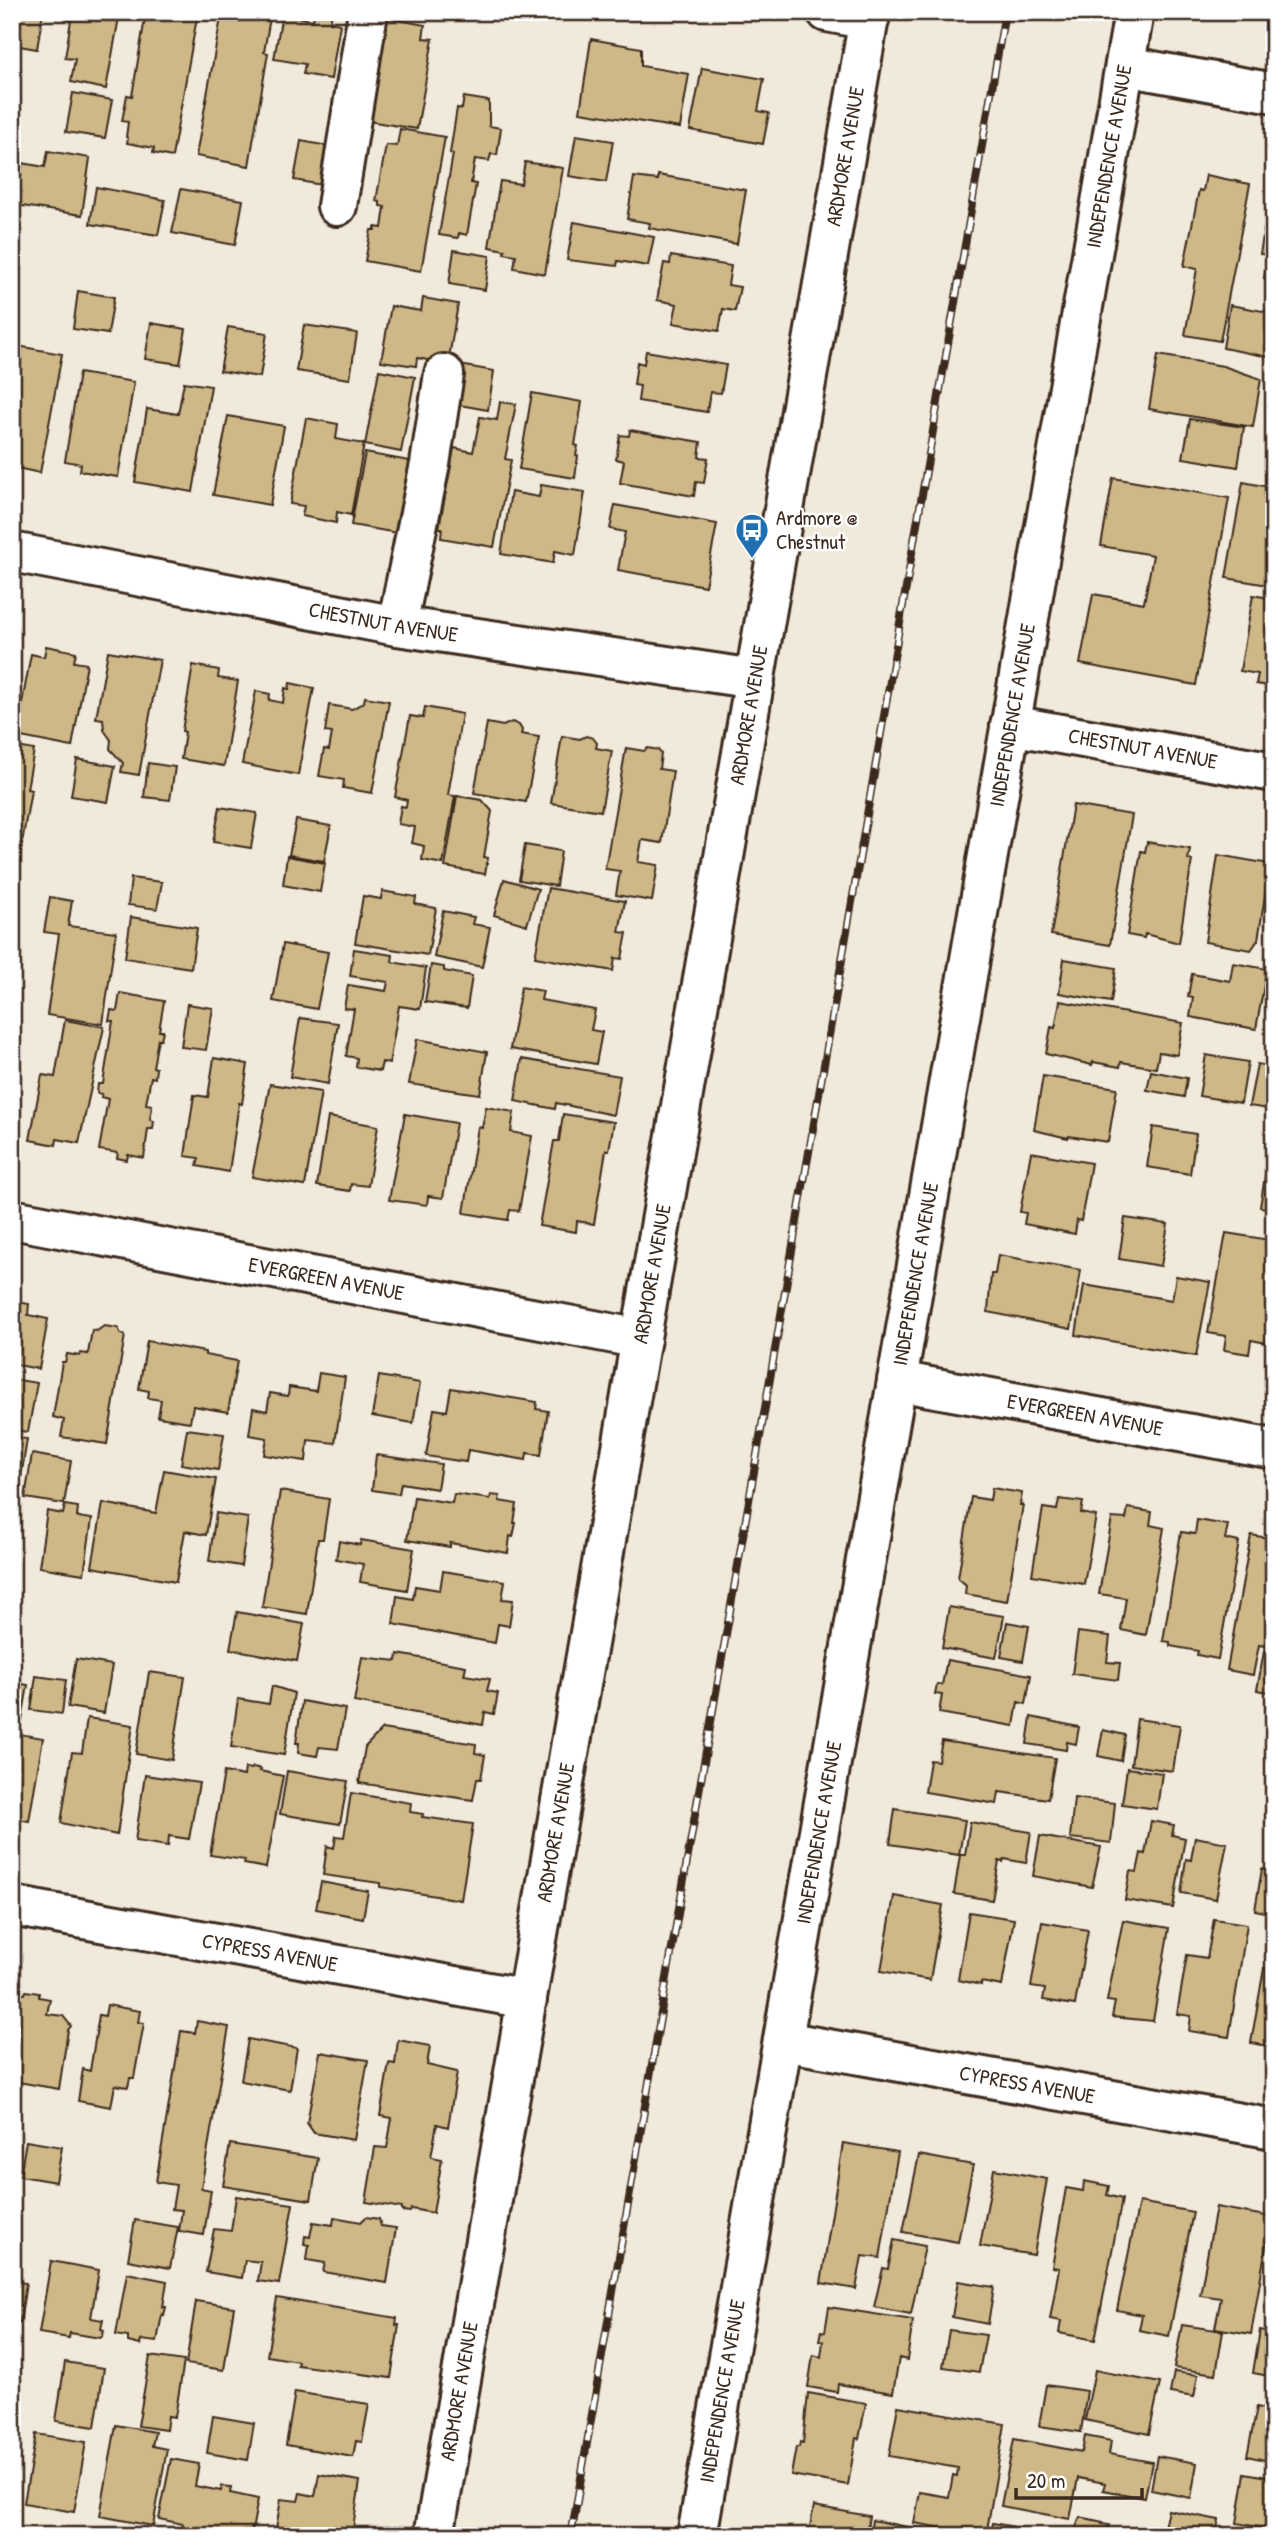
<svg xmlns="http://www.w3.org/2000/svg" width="1286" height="2548" font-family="'Patrick Hand',sans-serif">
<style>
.building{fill:#cfb887;stroke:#3b2a1e;stroke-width:2}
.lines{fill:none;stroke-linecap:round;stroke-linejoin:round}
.minor-casing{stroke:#3b2a1e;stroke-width:44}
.minor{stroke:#fff;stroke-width:38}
.rail-casing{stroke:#3b2a1e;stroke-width:8}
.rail{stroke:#fff;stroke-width:5;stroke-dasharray:16;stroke-linecap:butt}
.labels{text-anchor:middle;stroke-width:5;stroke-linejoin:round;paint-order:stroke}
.street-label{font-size:21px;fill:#3b2a1e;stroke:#fff}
.poi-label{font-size:21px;fill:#3b2a1e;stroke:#fff;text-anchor:start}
</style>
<rect width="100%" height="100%" fill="#f1eadb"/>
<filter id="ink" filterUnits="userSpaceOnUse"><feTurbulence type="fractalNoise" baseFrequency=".0143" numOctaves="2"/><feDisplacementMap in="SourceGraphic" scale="14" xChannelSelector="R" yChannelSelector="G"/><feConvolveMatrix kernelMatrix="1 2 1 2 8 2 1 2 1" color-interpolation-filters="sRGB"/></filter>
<g filter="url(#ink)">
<path class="building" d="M 12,12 L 43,12 L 37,49 L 14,45 L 12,50 Z
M 66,12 L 120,12 L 106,89 L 71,82 L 75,59 L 65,58 L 71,20 L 65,19 Z
M 146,12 L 198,12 L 172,157 L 153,153 L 154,148 L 127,143 L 128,138 L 126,137 L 128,122 L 122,121 L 127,95 L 132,96 Z
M 222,12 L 271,12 L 264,52 L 268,53 L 249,166 L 196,156 Z
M 315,12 L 332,12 L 330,22 L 340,24 L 331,79 L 303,74 L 305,64 L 274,59 L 282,14 L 313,20 Z
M 388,18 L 425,25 L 423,38 L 433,39 L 417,129 L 362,120 L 377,29 L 386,31 Z
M 591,39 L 641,48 L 641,66 L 689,74 L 680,128 L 580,112 Z
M 702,68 L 764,79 L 758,111 L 769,113 L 763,144 L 690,130 Z
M 73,93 L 112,100 L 105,138 L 66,132 Z
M 464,97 L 489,101 L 489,126 L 501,128 L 497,155 L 491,154 L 489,161 L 475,159 L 471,183 L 476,184 L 467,235 L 459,233 L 458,238 L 439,235 L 453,154 L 450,153 L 457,108 L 462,109 Z
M 400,129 L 445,137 L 421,271 L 365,261 L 371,230 L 375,230 L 375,227 L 382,228 L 385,207 L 380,206 L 380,202 L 376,201 L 386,145 L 397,146 Z
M 576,135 L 613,141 L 606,182 L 569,176 Z
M 301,141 L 334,147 L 327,186 L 294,180 Z
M 48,151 L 90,158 L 82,215 L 15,205 L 22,163 L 45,167 Z
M 525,162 L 563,168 L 545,274 L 514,268 L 516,255 L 504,253 L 505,250 L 489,247 L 500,181 L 521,184 Z
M 658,175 L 746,190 L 737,244 L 649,228 L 650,223 L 627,219 L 634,177 L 658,180 Z
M 1206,175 L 1250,184 L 1220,341 L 1185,335 L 1197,269 L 1184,266 L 1199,190 L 1203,191 Z
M 96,187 L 165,200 L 158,235 L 90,224 Z
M 1271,188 L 1274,188 L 1274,279 L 1264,278 L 1268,255 L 1260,254 Z
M 181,189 L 243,200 L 235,245 L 172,233 Z
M 574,222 L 654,237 L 648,266 L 618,261 L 617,266 L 567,260 Z
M 454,250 L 490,256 L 485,290 L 449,284 Z
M 671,256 L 731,266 L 728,285 L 740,287 L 735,311 L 723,309 L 719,331 L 673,323 L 677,304 L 657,300 L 664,263 L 670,264 Z
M 78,291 L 114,297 L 108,334 L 73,329 Z
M 12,295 L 18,296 L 12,330 Z
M 423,298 L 458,304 L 448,364 L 417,358 L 416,366 L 381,361 L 391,306 L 421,311 Z
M 1230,305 L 1274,313 L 1274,358 L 1223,348 Z
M 151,323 L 186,329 L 180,364 L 145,359 Z
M 304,325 L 357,333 L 350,379 L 296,371 Z
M 228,327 L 267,333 L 260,377 L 220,371 Z
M 12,345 L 62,354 L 40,473 L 12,467 Z
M 646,351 L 726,365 L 721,393 L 710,392 L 707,412 L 638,401 L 640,386 L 634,385 L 637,362 L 644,364 Z
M 1158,355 L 1223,366 L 1261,379 L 1253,427 L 1149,409 Z
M 454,364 L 494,371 L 488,410 L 448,403 Z
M 379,370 L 415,377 L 401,452 L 365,445 Z
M 79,373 L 134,382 L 118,477 L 80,471 L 81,464 L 65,461 Z
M 184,382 L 211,386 L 193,492 L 135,482 L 147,409 L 178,414 Z
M 532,393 L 582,402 L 575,445 L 578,446 L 576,455 L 578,456 L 575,478 L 519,469 Z
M 500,402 L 516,404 L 505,459 L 511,460 L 494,547 L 441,538 L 442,528 L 439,528 L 454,448 L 473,452 L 480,417 L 497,420 Z
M 228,416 L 284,426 L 270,505 L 213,495 Z
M 306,418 L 338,424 L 336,439 L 364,444 L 351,515 L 337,512 L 336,523 L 302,516 L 304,506 L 290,504 Z
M 1190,419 L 1244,427 L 1238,467 L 1183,458 Z
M 630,430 L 701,442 L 699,457 L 708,458 L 704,483 L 696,482 L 694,496 L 620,483 L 624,461 L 616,459 L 620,435 L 629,436 Z
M 365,453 L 426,464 L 409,535 L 351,525 Z
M 1113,478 L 1229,498 L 1196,685 L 1080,664 L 1093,594 L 1144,603 L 1153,555 L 1101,546 Z
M 1243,482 L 1274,488 L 1274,586 L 1226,578 Z
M 541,485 L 585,492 L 575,555 L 555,551 L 553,563 L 501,554 L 511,492 L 539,497 Z
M 615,505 L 717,524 L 705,586 L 618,570 L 625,532 L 610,529 Z
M 1253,595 L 1274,599 L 1274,687 L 1256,684 L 1258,674 L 1240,671 Z
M 46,646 L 76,652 L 74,662 L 87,664 L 72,747 L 16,736 L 31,654 L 44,657 Z
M 108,651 L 160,660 L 139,775 L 121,772 L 123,763 L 110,749 L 111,740 L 104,730 L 103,719 L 96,718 Z
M 193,665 L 219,670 L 218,678 L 238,681 L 224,766 L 181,759 L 185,732 L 182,731 Z
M 290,683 L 314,688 L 298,775 L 242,764 L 256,691 L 270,694 L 269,700 L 283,703 L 285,688 L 289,689 Z
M 365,697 L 389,701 L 372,793 L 343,788 L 344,780 L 319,776 L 324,749 L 329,750 L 332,733 L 325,732 L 329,705 L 352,709 L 364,702 Z
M 425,707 L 462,714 L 448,795 L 455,796 L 443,864 L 422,860 L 424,846 L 412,843 L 415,827 L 398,824 L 401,806 L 406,807 L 407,800 L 395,797 L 410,716 L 423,718 Z
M 512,722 L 519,725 L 522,730 L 521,734 L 539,737 L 526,802 L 474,793 L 487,723 L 503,726 Z
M 562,736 L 580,739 L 586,736 L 593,738 L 597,743 L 596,748 L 612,751 L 601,811 L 551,803 Z
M 12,746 L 34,750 L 27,789 L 31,790 L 20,855 L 12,854 Z
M 626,748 L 644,751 L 648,748 L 658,750 L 661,754 L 659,769 L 673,771 L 662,843 L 642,840 L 638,862 L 658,865 L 652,901 L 616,895 L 620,871 L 605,869 Z
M 77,759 L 115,766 L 108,802 L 71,796 Z
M 148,763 L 175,767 L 170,800 L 144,797 Z
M 457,796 L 482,800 L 492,811 L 484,857 L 488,858 L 485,874 L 445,867 Z
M 1073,805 L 1132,815 L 1110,945 L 1051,935 Z
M 220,807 L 257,813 L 251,848 L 213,842 Z
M 296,820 L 331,826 L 324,861 L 289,855 Z
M 1147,842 L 1190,849 L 1188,860 L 1192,860 L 1179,943 L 1145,934 L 1144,938 L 1127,935 L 1141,851 L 1145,852 Z
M 525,845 L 561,851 L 556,886 L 519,880 Z
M 1218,855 L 1270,864 L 1258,940 L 1251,950 L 1205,942 Z
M 287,856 L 325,863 L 320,892 L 283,885 Z
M 131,878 L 162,882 L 157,909 L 128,905 Z
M 504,879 L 538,889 L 527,925 L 494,915 Z
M 548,888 L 625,901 L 619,932 L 627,933 L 622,959 L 615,958 L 613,971 L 535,957 Z
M 382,891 L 416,897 L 415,904 L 436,908 L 428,955 L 355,943 L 363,896 L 381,899 Z
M 50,897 L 72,901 L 68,926 L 116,932 L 103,1024 L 47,1015 L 59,934 L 44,932 Z
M 443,911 L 474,917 L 472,924 L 490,927 L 482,967 L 434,957 Z
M 131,917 L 197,928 L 191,968 L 125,958 Z
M 283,944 L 328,952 L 317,1009 L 273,1001 Z
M 354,949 L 393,955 L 392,962 L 426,968 L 420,1009 L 399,1006 L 389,1064 L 382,1062 L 380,1071 L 356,1067 L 357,1058 L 346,1056 L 354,1009 L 344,1008 L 348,985 L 386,991 L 388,982 L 350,976 Z
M 1064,959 L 1116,968 L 1111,1002 L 1059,993 Z
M 1233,963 L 1267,969 L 1256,1029 L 1190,1017 L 1193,998 L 1188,997 L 1192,974 L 1230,981 Z
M 431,965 L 444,967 L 444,971 L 472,976 L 467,1008 L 425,1002 Z
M 521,987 L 543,991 L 541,1000 L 595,1010 L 591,1030 L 602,1032 L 596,1064 L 510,1049 Z
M 120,993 L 164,1001 L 159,1031 L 163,1031 L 161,1039 L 158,1039 L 153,1067 L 156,1068 L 155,1078 L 151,1077 L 146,1104 L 152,1105 L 150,1120 L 154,1121 L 153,1129 L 148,1129 L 144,1158 L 128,1155 L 127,1160 L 117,1158 L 118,1153 L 99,1150 L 108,1099 L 101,1097 L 102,1094 L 97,1093 L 98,1084 L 103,1084 L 113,1021 L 109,1021 L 111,1010 L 117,1011 Z
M 1060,1001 L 1183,1023 L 1177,1055 L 1159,1052 L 1156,1068 L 1121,1062 L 1120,1067 L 1093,1062 L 1092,1065 L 1046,1054 L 1051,1027 L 1055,1028 Z
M 187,1004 L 213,1008 L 206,1050 L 181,1047 Z
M 300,1018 L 338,1023 L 328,1084 L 290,1077 Z
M 65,1020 L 104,1027 L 79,1143 L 57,1139 L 56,1145 L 30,1140 L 42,1075 L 55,1077 Z
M 417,1039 L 487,1052 L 480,1094 L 409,1084 Z
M 1206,1055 L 1248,1062 L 1241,1103 L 1199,1096 Z
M 214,1058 L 248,1064 L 242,1104 L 239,1103 L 229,1172 L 197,1166 L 199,1158 L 185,1156 L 194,1095 L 208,1097 Z
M 522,1059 L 620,1076 L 613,1115 L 556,1103 L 555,1109 L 515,1101 Z
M 1257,1064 L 1274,1067 L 1274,1110 L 1249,1106 Z
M 1151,1071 L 1187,1078 L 1184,1097 L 1147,1090 Z
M 1043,1076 L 1117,1088 L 1108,1142 L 1069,1136 L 1068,1138 L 1034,1130 Z
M 270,1084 L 321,1092 L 305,1186 L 252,1177 Z
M 486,1107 L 514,1112 L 511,1132 L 532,1136 L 519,1211 L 510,1210 L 508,1220 L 464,1213 L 478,1127 L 482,1128 Z
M 405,1114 L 456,1123 L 443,1198 L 428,1196 L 427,1205 L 389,1200 Z
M 563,1114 L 614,1122 L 609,1150 L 606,1150 L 594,1224 L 577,1221 L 576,1232 L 539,1226 L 554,1141 L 559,1141 Z
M 328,1117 L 378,1126 L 368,1186 L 351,1184 L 350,1191 L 317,1186 Z
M 1153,1127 L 1196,1134 L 1190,1174 L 1147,1167 Z
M 1031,1152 L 1091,1163 L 1081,1221 L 1077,1220 L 1075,1234 L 1024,1224 L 1026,1213 L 1020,1212 Z
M 1266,1170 L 1274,1171 L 1274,1209 L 1260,1207 Z
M 1125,1218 L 1168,1224 L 1161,1266 L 1119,1259 Z
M 1226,1233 L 1270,1240 L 1267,1263 L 1274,1264 L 1274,1301 L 1267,1343 L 1251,1340 L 1249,1354 L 1224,1350 L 1226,1336 L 1208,1333 Z
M 998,1255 L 1081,1270 L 1071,1329 L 988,1312 L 991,1274 L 995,1274 Z
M 1176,1276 L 1210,1282 L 1196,1356 L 1076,1335 L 1084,1285 L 1172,1300 Z
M 12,1301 L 29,1304 L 28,1315 L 48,1319 L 39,1369 L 12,1364 Z
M 104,1326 L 118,1328 L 121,1334 L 125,1335 L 107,1444 L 61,1437 L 64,1420 L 53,1417 L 62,1362 L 65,1362 L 67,1354 L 80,1356 L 81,1353 L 88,1354 L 92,1330 L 97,1331 Z
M 147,1341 L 205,1352 L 205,1355 L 237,1361 L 228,1412 L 193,1406 L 190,1422 L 158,1417 L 161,1400 L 148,1398 L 149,1391 L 139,1389 Z
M 319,1373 L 345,1377 L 335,1443 L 308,1440 L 306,1461 L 264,1455 L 267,1438 L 249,1435 L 253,1408 L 267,1411 L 270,1393 L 288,1396 L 289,1387 L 316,1391 Z
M 379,1376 L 420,1383 L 413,1423 L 372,1416 Z
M 12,1379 L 37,1383 L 28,1432 L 12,1430 Z
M 451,1388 L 537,1402 L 536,1409 L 548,1411 L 541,1455 L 527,1453 L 526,1460 L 468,1450 L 466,1462 L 426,1456 L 434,1409 L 447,1411 Z
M 187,1429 L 224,1434 L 218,1470 L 181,1464 Z
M 12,1437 L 27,1439 L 14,1523 L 18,1523 L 12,1557 Z
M 32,1454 L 71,1461 L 64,1504 L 25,1498 Z
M 376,1455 L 441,1464 L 437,1489 L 401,1483 L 399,1494 L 372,1490 Z
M 164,1470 L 216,1479 L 206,1535 L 185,1531 L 176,1582 L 92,1567 L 103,1503 L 156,1513 Z
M 992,1488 L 1022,1493 L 1020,1505 L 1023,1505 L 1007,1601 L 965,1594 L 966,1585 L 958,1578 L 971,1497 L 990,1500 Z
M 280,1491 L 329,1499 L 323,1539 L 318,1539 L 307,1614 L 262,1607 Z
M 454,1494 L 490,1499 L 491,1495 L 500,1496 L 499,1501 L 517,1504 L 514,1523 L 516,1523 L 513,1537 L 510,1536 L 508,1553 L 450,1543 L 450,1547 L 407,1540 L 414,1497 L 452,1503 Z
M 1059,1499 L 1083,1502 L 1081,1513 L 1096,1516 L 1084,1584 L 1032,1575 L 1043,1508 L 1057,1510 Z
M 65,1505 L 78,1507 L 77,1517 L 92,1519 L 84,1574 L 39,1567 L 47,1511 L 63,1514 Z
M 1128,1508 L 1152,1512 L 1150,1525 L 1164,1528 L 1146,1635 L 1121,1630 L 1126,1598 L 1099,1594 L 1112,1518 L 1126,1519 Z
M 216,1513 L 248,1518 L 241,1566 L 209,1561 Z
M 1197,1520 L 1228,1525 L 1225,1539 L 1239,1542 L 1218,1659 L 1197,1655 L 1198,1651 L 1170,1646 L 1170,1642 L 1163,1641 L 1181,1532 L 1195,1534 Z
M 1251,1535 L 1274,1539 L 1274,1693 L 1257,1690 L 1265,1646 L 1259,1645 L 1253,1675 L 1227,1670 Z
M 361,1540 L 414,1549 L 407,1590 L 360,1582 L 363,1564 L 336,1559 L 339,1541 L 360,1545 Z
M 443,1571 L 505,1581 L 502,1599 L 513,1600 L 509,1626 L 498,1624 L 495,1643 L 393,1624 L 397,1596 L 413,1599 L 415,1586 L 440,1590 Z
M 949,1607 L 1004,1616 L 996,1658 L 942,1648 Z
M 237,1612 L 304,1624 L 297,1661 L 230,1649 Z
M 1007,1622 L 1029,1626 L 1023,1661 L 1001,1657 Z
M 1078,1632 L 1110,1636 L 1107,1662 L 1120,1663 L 1118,1680 L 1072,1674 Z
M 398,1654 L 466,1666 L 464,1675 L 490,1679 L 487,1691 L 498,1693 L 494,1714 L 485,1712 L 483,1725 L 354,1702 L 362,1657 L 397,1661 Z
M 76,1659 L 112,1665 L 104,1713 L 68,1707 Z
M 947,1660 L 1031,1675 L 1026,1704 L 1018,1702 L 1014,1726 L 939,1713 L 942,1695 L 935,1694 L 937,1684 L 942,1685 Z
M 149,1672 L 185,1677 L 172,1760 L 136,1754 Z
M 36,1676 L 66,1680 L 62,1714 L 31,1710 Z
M 12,1682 L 28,1685 L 22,1720 L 16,1719 L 13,1733 L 43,1738 L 29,1821 L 12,1818 Z
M 272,1686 L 294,1693 L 284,1755 L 231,1747 L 238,1699 L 269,1704 Z
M 302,1701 L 345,1709 L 338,1749 L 319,1747 L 317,1756 L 298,1753 L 299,1743 L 296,1743 Z
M 1031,1717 L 1079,1727 L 1076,1744 L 1067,1742 L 1066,1750 L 1027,1744 Z
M 87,1718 L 133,1725 L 117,1835 L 61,1823 L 72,1752 L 82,1753 Z
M 1137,1719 L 1180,1725 L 1173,1771 L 1131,1765 Z
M 382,1729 L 476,1744 L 475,1753 L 485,1755 L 481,1779 L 477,1779 L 473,1800 L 359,1783 L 365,1747 Z
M 1103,1730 L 1125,1735 L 1121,1761 L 1098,1756 Z
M 942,1741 L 1055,1758 L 1048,1799 L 999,1792 L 997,1804 L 925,1792 L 930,1760 L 938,1761 Z
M 253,1767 L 261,1769 L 260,1771 L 283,1776 L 266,1868 L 244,1864 L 245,1860 L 210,1855 L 224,1772 L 244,1776 L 245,1768 L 252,1769 Z
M 1127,1768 L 1162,1773 L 1157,1809 L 1122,1804 Z
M 287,1771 L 348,1781 L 340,1824 L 280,1814 Z
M 145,1775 L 199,1783 L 189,1839 L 169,1836 L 168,1846 L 135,1841 Z
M 351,1793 L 411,1803 L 410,1812 L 423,1814 L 422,1817 L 473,1824 L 461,1900 L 380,1887 L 380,1883 L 323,1875 L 327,1846 L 334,1848 L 336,1836 L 344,1837 Z
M 1074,1798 L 1115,1803 L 1111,1843 L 1070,1838 Z
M 895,1809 L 965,1820 L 959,1855 L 890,1844 Z
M 1151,1821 L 1174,1825 L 1172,1835 L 1185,1838 L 1173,1908 L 1125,1900 L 1130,1871 L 1137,1872 L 1141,1853 L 1145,1854 Z
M 970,1822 L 1031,1832 L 1026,1863 L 1004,1859 L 1003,1862 L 999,1861 L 992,1900 L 954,1894 L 960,1855 L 965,1855 Z
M 1040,1836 L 1101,1847 L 1092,1887 L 1033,1876 Z
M 1195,1837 L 1227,1843 L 1216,1899 L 1181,1893 L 1186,1859 L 1191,1860 Z
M 1262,1869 L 1274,1871 L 1274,1914 L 1255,1910 Z
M 321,1882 L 368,1891 L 363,1918 L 316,1909 Z
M 894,1896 L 943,1905 L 930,1980 L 881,1971 Z
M 969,1912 L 1014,1919 L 1002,1986 L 981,1982 L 981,1985 L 958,1980 Z
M 1214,1919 L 1247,1924 L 1229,2037 L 1189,2031 L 1191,2016 L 1177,2014 L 1187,1955 L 1207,1958 Z
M 1123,1920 L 1169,1928 L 1153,2021 L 1112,2017 L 1115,2002 L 1107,2001 Z
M 1042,1922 L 1088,1930 L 1075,2005 L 1043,2000 L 1045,1989 L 1031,1987 Z
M 1264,1968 L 1274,1970 L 1274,2047 L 1251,2043 Z
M 26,1991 L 39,1993 L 39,1997 L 50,1999 L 47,2014 L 63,2016 L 71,2026 L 68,2030 L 59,2089 L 12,2081 L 20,2023 L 12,2022 L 12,2005 L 14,1993 L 25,1994 Z
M 107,2005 L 140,2011 L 138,2022 L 144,2023 L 134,2078 L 130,2078 L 128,2087 L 115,2085 L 111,2107 L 78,2101 L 83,2069 L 90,2071 L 99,2015 L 105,2016 Z
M 197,2021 L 229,2027 L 201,2188 L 211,2190 L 204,2235 L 179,2231 L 182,2210 L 172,2209 L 176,2185 L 156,2182 L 181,2031 L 195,2033 Z
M 248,2039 L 297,2048 L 290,2090 L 241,2081 Z
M 398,2040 L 430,2046 L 427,2065 L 457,2072 L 448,2127 L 437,2124 L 431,2157 L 442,2159 L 433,2213 L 411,2209 L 410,2212 L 402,2211 L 402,2208 L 366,2202 L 375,2147 L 387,2148 L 392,2118 L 380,2116 L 389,2063 L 395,2064 Z
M 320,2052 L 368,2060 L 354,2140 L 314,2133 L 307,2123 Z
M 26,2141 L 62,2147 L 56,2182 L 20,2176 Z
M 843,2143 L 898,2152 L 880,2258 L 862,2256 L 856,2289 L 821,2283 Z
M 230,2144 L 318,2158 L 311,2200 L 223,2186 Z
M 919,2155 L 973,2165 L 958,2242 L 903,2232 Z
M 994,2169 L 1047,2179 L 1034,2255 L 980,2246 Z
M 1084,2181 L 1109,2186 L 1107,2195 L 1122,2199 L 1095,2340 L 1059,2333 L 1061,2321 L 1050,2319 L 1059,2268 L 1052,2267 L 1066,2188 L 1083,2191 Z
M 236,2196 L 293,2204 L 279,2284 L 258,2281 L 261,2262 L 245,2260 L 242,2278 L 206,2272 L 214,2229 L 231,2231 Z
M 1139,2202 L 1193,2212 L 1169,2336 L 1139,2330 L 1142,2315 L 1117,2310 Z
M 1216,2207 L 1271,2217 L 1251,2334 L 1215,2328 L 1221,2298 L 1200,2295 Z
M 334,2217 L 361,2222 L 366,2217 L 379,2219 L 381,2226 L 396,2228 L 387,2283 L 323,2272 L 325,2263 L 307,2260 L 309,2245 L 304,2244 L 305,2236 L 310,2237 L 313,2222 L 333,2225 Z
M 135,2220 L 178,2227 L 170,2268 L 128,2260 Z
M 894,2240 L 925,2246 L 911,2314 L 874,2307 L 883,2268 L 888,2269 Z
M 51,2261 L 99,2270 L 91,2318 L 103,2320 L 101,2329 L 104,2330 L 103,2336 L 100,2338 L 70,2333 L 69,2338 L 39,2333 Z
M 127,2273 L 167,2281 L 163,2307 L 166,2307 L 164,2315 L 162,2314 L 157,2342 L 141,2340 L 140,2345 L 128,2342 L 128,2337 L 116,2335 Z
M 12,2281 L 26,2283 L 20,2323 L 12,2322 Z
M 958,2281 L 994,2287 L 988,2324 L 952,2317 Z
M 277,2298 L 397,2318 L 396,2325 L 399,2325 L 391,2378 L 297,2365 L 298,2361 L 267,2356 Z
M 196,2301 L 234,2307 L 224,2370 L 186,2364 Z
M 829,2307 L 913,2320 L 907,2360 L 899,2358 L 893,2393 L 838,2384 L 837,2392 L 808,2387 L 813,2355 L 821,2357 L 823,2341 L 819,2340 L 821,2331 L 825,2332 Z
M 1182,2325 L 1223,2331 L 1216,2374 L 1174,2368 Z
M 949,2330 L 986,2335 L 979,2372 L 943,2367 Z
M 1260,2330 L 1274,2333 L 1274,2377 L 1253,2373 Z
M 150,2356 L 184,2361 L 175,2417 L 168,2416 L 166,2430 L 138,2426 Z
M 65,2362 L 104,2368 L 95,2427 L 56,2421 Z
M 1095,2370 L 1160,2383 L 1149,2434 L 1085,2420 Z
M 1174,2372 L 1198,2375 L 1194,2397 L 1170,2393 Z
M 1046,2385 L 1087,2391 L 1081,2432 L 1039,2426 Z
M 295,2392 L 369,2404 L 362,2442 L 356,2441 L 353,2457 L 286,2445 Z
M 808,2393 L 866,2403 L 859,2439 L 856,2438 L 848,2485 L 791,2475 L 796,2447 L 799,2447 L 800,2442 L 803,2443 Z
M 898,2406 L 1005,2424 L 986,2536 L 914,2523 L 920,2492 L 949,2497 L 953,2475 L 957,2476 L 958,2468 L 889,2456 Z
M 1257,2407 L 1274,2411 L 1274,2462 L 1247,2456 Z
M 213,2416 L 254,2423 L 248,2460 L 207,2453 Z
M 116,2425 L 155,2432 L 152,2446 L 167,2449 L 153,2526 L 100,2516 Z
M 36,2434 L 86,2442 L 74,2512 L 24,2503 Z
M 1085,2436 L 1111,2441 L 1109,2454 L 1152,2462 L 1145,2498 L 1103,2490 L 1105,2483 L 1078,2478 L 1070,2519 L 1001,2506 L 1014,2439 L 1082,2452 Z
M 1157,2456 L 1197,2463 L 1191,2498 L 1151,2490 Z
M 171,2459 L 199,2464 L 195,2486 L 221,2491 L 222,2486 L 231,2487 L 230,2493 L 258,2499 L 251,2536 L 212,2536 L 182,2530 L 183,2524 L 159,2519 Z
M 1245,2473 L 1274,2478 L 1274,2530 L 1237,2523 Z
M 319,2474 L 360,2481 L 352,2536 L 291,2536 L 292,2531 L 276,2528 L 281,2499 L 298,2501 L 300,2493 L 315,2496 Z
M 814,2506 L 869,2516 L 866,2536 L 808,2536 Z
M 1168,2510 L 1219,2520 L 1215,2536 L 1162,2536 Z
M 1080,2517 L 1103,2522 L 1102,2524 L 1109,2525 L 1108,2531 L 1116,2532 L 1116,2536 L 1073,2536 Z
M 872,2520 L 939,2533 L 938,2536 L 870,2536 Z
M 993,2523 L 1031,2530 L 1030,2536 L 991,2536 Z"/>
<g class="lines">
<defs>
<g id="minor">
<path d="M 827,12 L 869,20"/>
<path d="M 1125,66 L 1274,93"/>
<path d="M 337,206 L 368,12"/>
<path id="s1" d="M 12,552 L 397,626 L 755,679"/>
<path d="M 397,626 L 430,464 L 444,374"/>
<path id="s2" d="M 1010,725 L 1274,772"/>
<path id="s3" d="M 12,1219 L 641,1339"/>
<path id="s4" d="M 897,1381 L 1274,1449"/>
<path id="s5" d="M 12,1906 L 527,1999"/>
<path id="s6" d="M 783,2041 L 1274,2129"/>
<path id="s7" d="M 434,2536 L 870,12"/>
<path id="s8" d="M 697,2536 L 1134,12"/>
</g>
</defs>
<use href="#minor" class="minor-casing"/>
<use href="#minor" class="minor"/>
<defs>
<path id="rail" d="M 571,2536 L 1005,12"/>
</defs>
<use href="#rail" class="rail-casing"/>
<use href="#rail" class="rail"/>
</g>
</g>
<defs>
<symbol id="bus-pin" viewBox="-11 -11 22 30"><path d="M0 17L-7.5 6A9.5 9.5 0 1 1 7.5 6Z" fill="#1f6fb2" stroke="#fff"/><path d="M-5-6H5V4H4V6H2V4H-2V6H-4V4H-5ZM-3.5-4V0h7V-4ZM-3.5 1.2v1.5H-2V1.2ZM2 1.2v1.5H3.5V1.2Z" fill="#fff"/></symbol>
</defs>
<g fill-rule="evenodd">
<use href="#bus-pin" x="733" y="511" width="38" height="52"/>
</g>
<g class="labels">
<g class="street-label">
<text dy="7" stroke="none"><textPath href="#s7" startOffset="2415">ARDMORE AVENUE</textPath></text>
<text dy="7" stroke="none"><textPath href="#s8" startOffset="2415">INDEPENDENCE AVENUE</textPath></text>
<text dy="7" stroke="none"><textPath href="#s1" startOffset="378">CHESTNUT AVENUE</textPath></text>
<text dy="7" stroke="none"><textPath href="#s7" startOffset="1848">ARDMORE AVENUE</textPath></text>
<text dy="7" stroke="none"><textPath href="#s8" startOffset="1848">INDEPENDENCE AVENUE</textPath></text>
<text dy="7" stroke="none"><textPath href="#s2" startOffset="135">CHESTNUT AVENUE</textPath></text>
<text dy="7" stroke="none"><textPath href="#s7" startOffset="1281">ARDMORE AVENUE</textPath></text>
<text dy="7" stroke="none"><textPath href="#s8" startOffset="1281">INDEPENDENCE AVENUE</textPath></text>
<text dy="7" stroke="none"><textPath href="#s3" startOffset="320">EVERGREEN AVENUE</textPath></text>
<text dy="7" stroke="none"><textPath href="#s4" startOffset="191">EVERGREEN AVENUE</textPath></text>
<text dy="7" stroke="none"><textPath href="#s7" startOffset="714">ARDMORE AVENUE</textPath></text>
<text dy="7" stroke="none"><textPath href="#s8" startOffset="714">INDEPENDENCE AVENUE</textPath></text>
<text dy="7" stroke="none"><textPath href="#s5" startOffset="262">CYPRESS AVENUE</textPath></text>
<text dy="7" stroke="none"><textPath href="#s6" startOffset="248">CYPRESS AVENUE</textPath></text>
<text dy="7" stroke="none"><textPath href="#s7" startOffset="147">ARDMORE AVENUE</textPath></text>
<text dy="7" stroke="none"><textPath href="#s8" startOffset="147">INDEPENDENCE AVENUE</textPath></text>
</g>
<g class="poi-label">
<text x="776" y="525">Ardmore @<tspan x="776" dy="24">Chestnut</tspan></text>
</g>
</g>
<rect width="1286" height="2548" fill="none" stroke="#fff" stroke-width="42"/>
<rect x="21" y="21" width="1244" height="2506" fill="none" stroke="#3b2a1e" stroke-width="2.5" filter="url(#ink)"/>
<path d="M1016 2488v10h126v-10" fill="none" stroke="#3b2a1e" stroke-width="3.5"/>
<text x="1027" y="2488" font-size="21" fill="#3b2a1e" stroke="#ffffff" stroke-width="5" paint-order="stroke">20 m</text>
</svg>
